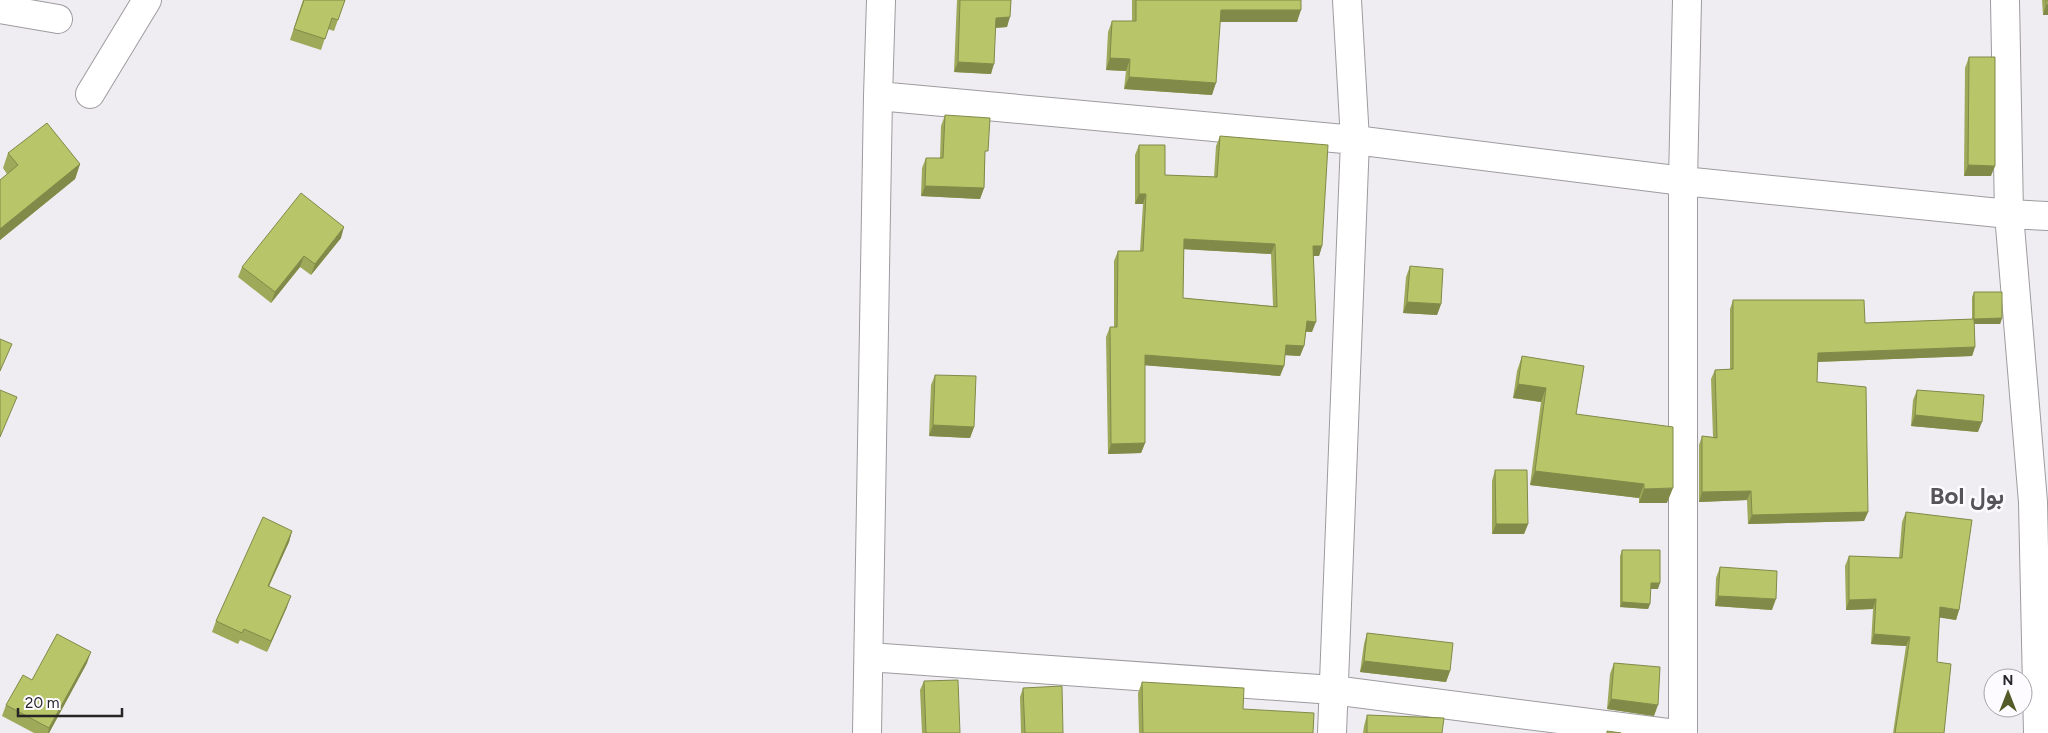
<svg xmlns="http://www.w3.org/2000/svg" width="2048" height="733" font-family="Figtree,Vazirmatn,sans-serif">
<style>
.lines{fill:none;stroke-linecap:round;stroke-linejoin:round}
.minor-casing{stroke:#9d9b9f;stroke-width:30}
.minor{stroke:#fff;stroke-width:28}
.wall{fill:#9ea959;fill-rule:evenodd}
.shaded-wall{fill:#818a49}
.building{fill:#b8c568;stroke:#818a49;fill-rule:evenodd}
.labels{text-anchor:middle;stroke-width:5;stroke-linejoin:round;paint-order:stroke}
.town-label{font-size:24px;font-weight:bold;fill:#565457;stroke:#fdfbff}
</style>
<rect width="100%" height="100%" fill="#f0edf2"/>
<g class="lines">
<defs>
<path id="minor" d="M 2005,0 L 2009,214 L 2033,502 L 2038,733
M 0,9 L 58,19
M 90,94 L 147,0
M 878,96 L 1355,140 L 1683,181 L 2009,214 L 2048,216
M 869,657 L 1333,690 L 1668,733
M 867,733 L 878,96 L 881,0
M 1332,733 L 1355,140 L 1347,0
M 1683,733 L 1683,181 L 1687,0"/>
</defs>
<use href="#minor" class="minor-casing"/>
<use href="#minor" class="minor"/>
</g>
<path class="wall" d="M 303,0 L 345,0 L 334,31 L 328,29 L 321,50 L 290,40 Z
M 957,0 L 1011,0 L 1007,27 L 995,28 L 991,74 L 954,72 Z
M 1132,0 L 1301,0 L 1297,22 L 1220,22 L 1212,95 L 1124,89 L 1126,71 L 1106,70 L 1108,32 L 1112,21 L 1132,21 Z
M 2042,0 L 2048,0 L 2048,15 L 2043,15 Z
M 1969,57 L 1991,176 L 1964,176 L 1965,68 Z
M 945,115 L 985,159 L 984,188 L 980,199 L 921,196 L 922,168 L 926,158 L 940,158 L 941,126 Z
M 1220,136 L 1322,246 L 1319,256 L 1314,256 L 1312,332 L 1306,332 L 1304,346 L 1300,356 L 1285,355 L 1284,366 L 1280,376 L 1145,365 L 1145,443 L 1141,453 L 1108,454 L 1106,337 L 1110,327 L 1114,327 L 1114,261 L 1118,251 L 1140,251 L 1143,204 L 1135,204 L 1135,155 L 1139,145 L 1165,175 L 1214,177 L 1216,146 ZM 1184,249 L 1271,254 L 1273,306 L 1183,298 Z
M 8,153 L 80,164 L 75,179 L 0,240 L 0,180 L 7,174 L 3,168 Z
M 341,238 L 311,275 L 300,267 L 271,303 L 238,277 L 242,267 Z
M 1410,266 L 1441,304 L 1437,315 L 1403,313 L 1406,277 Z
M 1974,292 L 2002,318 L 2000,324 L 1974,324 L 1975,347 L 1972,356 L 1817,362 L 1817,382 L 1868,512 L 1864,521 L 1748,524 L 1747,500 L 1699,502 L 1699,445 L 1702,436 L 1713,437 L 1711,379 L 1715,370 L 1730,369 L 1730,309 L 1733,300 L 1865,323 L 1972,319 L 1972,297 Z
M 1522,356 L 1576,414 L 1667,503 L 1639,503 L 1639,498 L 1530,485 L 1541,402 L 1513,398 L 1517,371 Z
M 935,375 L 974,427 L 970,438 L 929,436 L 931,385 Z
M 1917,390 L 1978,432 L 1911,426 L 1913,400 Z
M 1495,470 L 1528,524 L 1524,534 L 1492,534 L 1492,481 Z
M 1906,512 L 1959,610 L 1956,620 L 1939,617 L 1937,662 L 1944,733 L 1893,733 L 1906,646 L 1871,644 L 1873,609 L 1846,610 L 1845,566 L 1849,556 L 1899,558 L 1902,522 Z
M 292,531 L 289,542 L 269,586 L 287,607 L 267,652 L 240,640 L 238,644 L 212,632 L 216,621 Z
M 1622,550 L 1658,589 L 1650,589 L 1650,604 L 1648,609 L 1620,607 L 1620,556 Z
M 1720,567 L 1772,610 L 1715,606 L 1716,578 Z
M 1367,633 L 1450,671 L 1446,682 L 1360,672 L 1364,644 Z
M 87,663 L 49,733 L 34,733 L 2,716 L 6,705 L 32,680 Z
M 1614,663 L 1654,716 L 1607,709 L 1610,674 Z
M 924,681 L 960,733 L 922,733 L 920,690 Z
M 1142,682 L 1243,709 L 1313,733 L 1139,733 L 1138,693 Z
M 1023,688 L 1063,733 L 1021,733 L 1020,697 Z
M 1367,715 L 1442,733 L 1363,733 L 1364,726 Z"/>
<path class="shaded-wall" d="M 2046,5 L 2048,5 L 2048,15 L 2043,15 Z
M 1221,10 L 1301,10 L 1297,22 L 1217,22 Z
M 1010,17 L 1007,27 L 992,28 L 996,18 Z
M 1110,58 L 1130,59 L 1126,71 L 1106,70 Z
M 958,62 L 994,64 L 991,74 L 954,72 Z
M 1129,77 L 1216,83 L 1212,95 L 1124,89 Z
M 80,164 L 75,179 L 0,240 L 0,229 Z
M 1968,165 L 1995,166 L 1991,176 L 1964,176 Z
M 925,186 L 984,188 L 980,199 L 921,196 Z
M 1139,194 L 1146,194 L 1143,204 L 1135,204 Z
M 344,227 L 341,238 L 311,275 L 315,264 Z
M 1184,239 L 1275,244 L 1271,254 L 1180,249 Z
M 1313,246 L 1322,246 L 1319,256 L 1310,256 Z
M 304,256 L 300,267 L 271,303 L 275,292 Z
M 1407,302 L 1441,304 L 1437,315 L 1403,313 Z
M 2002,318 L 2000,324 L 1972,324 L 1974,319 Z
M 1307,321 L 1316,322 L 1312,332 L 1303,331 Z
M 1286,345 L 1304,346 L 1300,356 L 1283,355 Z
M 1975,347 L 1972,356 L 1814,362 L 1818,353 Z
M 1145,355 L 1284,366 L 1280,376 L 1141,365 Z
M 1518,384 L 1546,388 L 1541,402 L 1513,398 Z
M 1915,415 L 1982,422 L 1978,432 L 1911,426 Z
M 933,425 L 974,427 L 970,438 L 929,436 Z
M 1145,443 L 1141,453 L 1108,454 L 1111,444 Z
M 1535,471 L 1644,484 L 1639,498 L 1530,485 Z
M 1673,488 L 1667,503 L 1639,503 L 1644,489 Z
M 1751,491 L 1747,500 L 1699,502 L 1702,492 Z
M 1868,512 L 1864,521 L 1748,524 L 1752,515 Z
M 1496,524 L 1528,524 L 1524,534 L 1492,534 Z
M 292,531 L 289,542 L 264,597 L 268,586 Z
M 1651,583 L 1660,583 L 1658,589 L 1649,589 Z
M 291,596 L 287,607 L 267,652 L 271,641 Z
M 1718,596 L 1776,599 L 1772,610 L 1715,606 Z
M 1876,599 L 1873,609 L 1846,610 L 1849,600 Z
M 1622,602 L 1650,604 L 1648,609 L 1620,607 Z
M 1940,607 L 1959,610 L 1956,620 L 1936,617 Z
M 1874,634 L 1910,637 L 1906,646 L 1871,644 Z
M 91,652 L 87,663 L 49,733 L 48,733 L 49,728 Z
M 1364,661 L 1450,671 L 1446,682 L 1360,672 Z
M 1611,699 L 1658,705 L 1654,716 L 1607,709 Z"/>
<path class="building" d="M 304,0 L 345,0 L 338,20 L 332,18 L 325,39 L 294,29 Z
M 960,0 L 1011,0 L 1010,17 L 996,18 L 994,64 L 958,62 Z
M 1136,0 L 1301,0 L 1301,10 L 1221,10 L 1216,83 L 1129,77 L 1130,59 L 1110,58 L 1112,21 L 1136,21 Z
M 2046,0 L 2048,0 L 2048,5 L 2046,5 Z
M 1969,57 L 1995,57 L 1995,166 L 1968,165 Z
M 945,115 L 990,118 L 988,151 L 985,151 L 984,188 L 925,186 L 926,158 L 943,158 Z
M 47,123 L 80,164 L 0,229 L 0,180 L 18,165 L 8,153 Z
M 1220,136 L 1328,145 L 1322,246 L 1313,246 L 1316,322 L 1307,321 L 1304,346 L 1286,345 L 1284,366 L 1145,355 L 1145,443 L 1111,444 L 1110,327 L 1117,327 L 1118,251 L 1143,251 L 1146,194 L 1139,194 L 1139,145 L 1165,145 L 1165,175 L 1217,177 ZM 1184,239 L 1275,244 L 1277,307 L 1183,298 Z
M 301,193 L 344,227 L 315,264 L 304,256 L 275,292 L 242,267 Z
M 1410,266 L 1443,269 L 1441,304 L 1407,302 Z
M 1974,292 L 2002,292 L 2002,318 L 1974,319 Z
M 1733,300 L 1864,300 L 1865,323 L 1974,319 L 1975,347 L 1818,353 L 1817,382 L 1866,387 L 1868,512 L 1752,515 L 1751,491 L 1702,492 L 1702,436 L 1717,438 L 1715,370 L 1733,369 Z
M 0,339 L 12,344 L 0,371 Z
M 1522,356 L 1584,366 L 1576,414 L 1673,427 L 1673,488 L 1644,489 L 1644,484 L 1535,471 L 1546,388 L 1518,384 Z
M 935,375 L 976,376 L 974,427 L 933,425 Z
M 0,390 L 17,397 L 0,437 Z
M 1917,390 L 1984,395 L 1982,422 L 1915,415 Z
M 1495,470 L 1527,470 L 1528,524 L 1496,524 Z
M 1906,512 L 1972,520 L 1959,610 L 1940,607 L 1937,662 L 1951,664 L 1944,733 L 1895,733 L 1910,637 L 1874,634 L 1876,599 L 1849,600 L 1849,556 L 1902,558 Z
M 263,517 L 292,531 L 268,586 L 291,596 L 271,641 L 244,629 L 242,633 L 216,621 Z
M 1622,550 L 1660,550 L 1660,583 L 1651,583 L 1650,604 L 1622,602 Z
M 1720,567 L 1777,571 L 1776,599 L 1718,596 Z
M 1367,633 L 1453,643 L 1450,671 L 1364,661 Z
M 57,634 L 91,652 L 49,728 L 6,705 L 23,675 L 32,680 Z
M 1614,663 L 1660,667 L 1658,705 L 1611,699 Z
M 958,680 L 960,733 L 926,733 L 924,681 Z
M 1142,682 L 1244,688 L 1243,709 L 1314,713 L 1313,733 L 1143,733 Z
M 1062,686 L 1063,733 L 1025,733 L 1023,688 Z
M 1367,715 L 1444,718 L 1442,733 L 1367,733 Z
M 1607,731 L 1621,733 L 1607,733 Z"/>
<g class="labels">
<g class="town-label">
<text x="1967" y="504">Bol بول</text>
</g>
</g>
<g transform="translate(2008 693)"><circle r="24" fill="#fdfbff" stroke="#a7a5a8"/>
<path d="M0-4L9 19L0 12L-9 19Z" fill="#545b29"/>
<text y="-8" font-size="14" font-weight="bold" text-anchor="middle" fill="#262526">N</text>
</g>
<path d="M18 708v8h104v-8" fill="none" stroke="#262526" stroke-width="2.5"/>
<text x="25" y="708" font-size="15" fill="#262526" stroke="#fdfbff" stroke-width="4" paint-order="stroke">20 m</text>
</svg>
